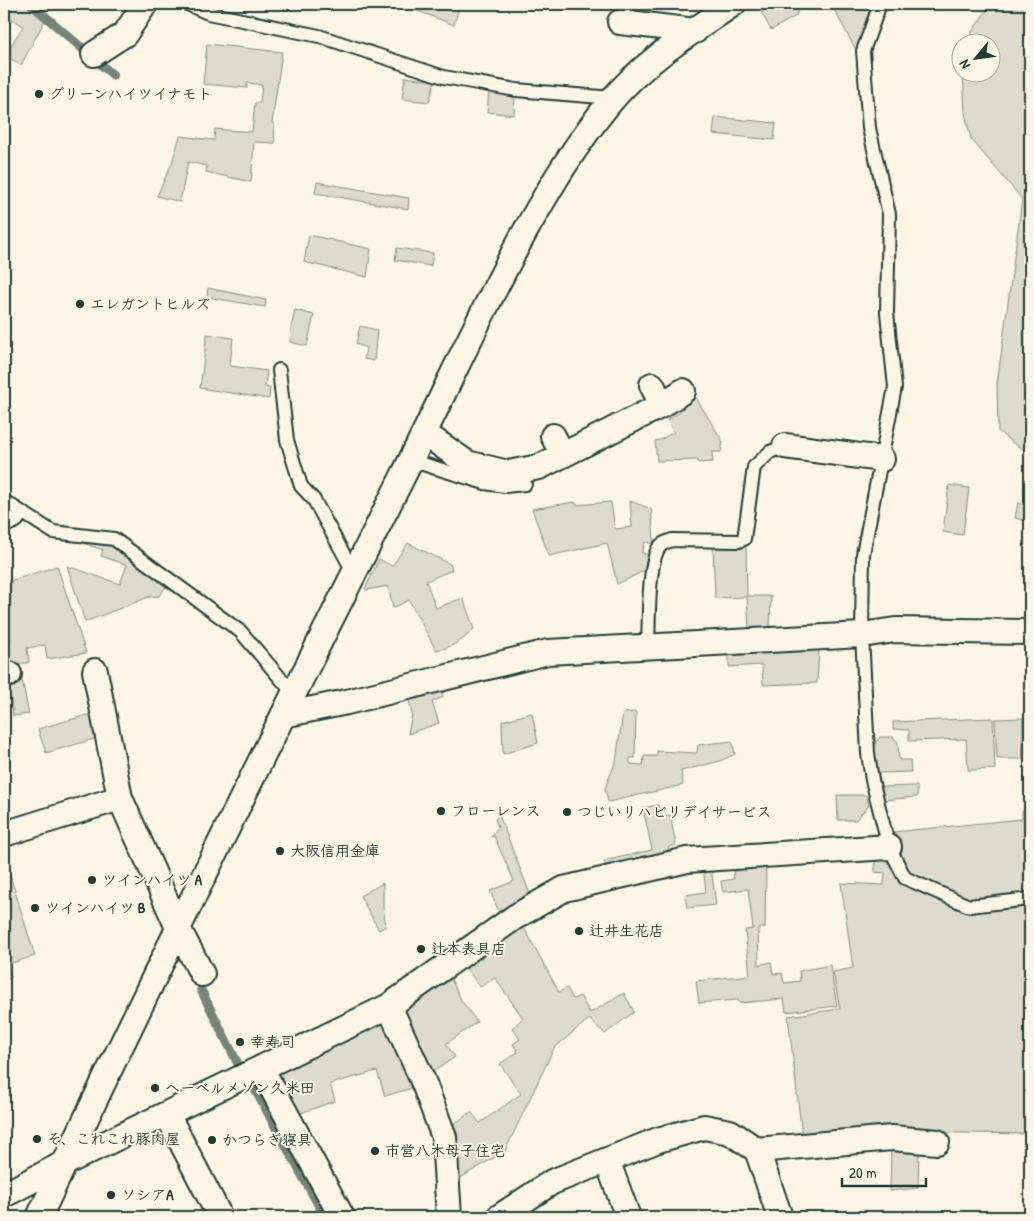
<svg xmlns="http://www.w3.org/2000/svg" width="1034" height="1221" font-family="'Patrick Hand','Klee One',sans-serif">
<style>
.green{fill:#dcdacc;stroke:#7e8c80}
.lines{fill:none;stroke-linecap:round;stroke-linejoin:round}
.stream{stroke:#758479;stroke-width:9}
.service-casing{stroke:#1f3d34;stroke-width:16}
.minor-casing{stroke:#1f3d34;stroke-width:28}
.service{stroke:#fcf5e5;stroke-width:12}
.minor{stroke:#fcf5e5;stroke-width:24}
.poi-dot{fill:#1f3d34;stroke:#fcf5e5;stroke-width:2}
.labels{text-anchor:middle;stroke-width:4;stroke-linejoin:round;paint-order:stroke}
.poi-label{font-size:15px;font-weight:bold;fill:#1f3d34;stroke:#fcf5e5;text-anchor:start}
</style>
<rect width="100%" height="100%" fill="#fcf5e5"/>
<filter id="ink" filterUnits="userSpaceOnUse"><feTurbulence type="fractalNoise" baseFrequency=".02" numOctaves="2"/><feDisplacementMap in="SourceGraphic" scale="10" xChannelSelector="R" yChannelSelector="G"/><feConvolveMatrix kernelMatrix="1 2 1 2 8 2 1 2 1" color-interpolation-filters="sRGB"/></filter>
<g filter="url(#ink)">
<path class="green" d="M 4,4 L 26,4 L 45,20 L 21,65 L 5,55 L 23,26 L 4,14 Z
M 400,4 L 460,4 L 454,25 Z
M 766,4 L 800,4 L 796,16 L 771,30 L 759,8 Z
M 831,4 L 872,4 L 864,25 L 859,48 L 856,50 Z
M 991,4 L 1030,4 L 1030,453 L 1014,444 L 998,431 L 997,384 L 1022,199 L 971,139 L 965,113 L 963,73 L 992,72 L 992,42 L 965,42 Z
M 207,44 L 282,52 L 272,123 L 274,124 L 275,143 L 254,142 L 251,182 L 206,172 L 207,166 L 188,162 L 180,202 L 157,196 L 172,163 L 180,136 L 214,140 L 215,129 L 252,132 L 255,103 L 260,103 L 262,85 L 247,83 L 247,88 L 203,84 Z
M 405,77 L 435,81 L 429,102 L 402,99 Z
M 489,91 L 515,95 L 514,115 L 487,112 Z
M 715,117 L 776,123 L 774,140 L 713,134 Z
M 317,182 L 409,198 L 408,209 L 315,193 Z
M 309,235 L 371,249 L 367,277 L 304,262 Z
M 397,248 L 433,253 L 431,266 L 395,260 Z
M 208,288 L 266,300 L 265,307 L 207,297 Z
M 295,310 L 314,315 L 307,346 L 290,342 L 291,328 Z
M 360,326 L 377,330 L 374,361 L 364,359 L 366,348 L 356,344 Z
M 207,334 L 233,338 L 230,366 L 267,371 L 265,387 L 270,388 L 269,399 L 200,388 Z
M 695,396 L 723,442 L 721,452 L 712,452 L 713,462 L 698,463 L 698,460 L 657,461 L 655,441 L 660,440 L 674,432 L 667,420 L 677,414 Z
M 949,485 L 969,488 L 963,535 L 943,532 Z
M 630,501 L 651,509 L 654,539 L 653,544 L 645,542 L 642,553 L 650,555 L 645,570 L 628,579 L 617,584 L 607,543 L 549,556 L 532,509 L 575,502 L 576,505 L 611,502 L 615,529 L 632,527 Z
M 1018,503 L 1030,506 L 1030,522 L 1015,518 Z
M 81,539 L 112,545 L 167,585 L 159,596 L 149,597 L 85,622 L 67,566 L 120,584 L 127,565 L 101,556 L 103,550 L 80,542 Z
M 408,543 L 450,564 L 452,570 L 426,581 L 436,608 L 463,598 L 474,629 C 463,640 452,648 436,650 L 409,600 L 393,608 L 388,586 L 367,590 L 365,589 L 379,559 L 392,566 Z
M 746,545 L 747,596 L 771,596 L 770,629 L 749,630 L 747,597 L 715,598 L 713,547 L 740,547 Z
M 57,566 L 86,653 L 47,659 L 45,645 L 27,648 L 29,662 L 19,665 L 4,666 L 4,642 L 11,640 L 4,618 L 4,583 Z
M 819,649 L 817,683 L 763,685 L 762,665 L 729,667 L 729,654 Z
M 22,680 L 29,714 L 13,716 L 11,700 L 4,701 L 4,682 Z
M 440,686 L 443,697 L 432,702 L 439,723 L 408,734 L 412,714 L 408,695 Z
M 97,712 L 101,737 L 46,753 L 38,729 Z
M 636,712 L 635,758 L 630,758 L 630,764 L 643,765 L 644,756 L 657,756 L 657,751 L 697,753 L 698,745 L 732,741 L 735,754 L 720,761 L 681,771 L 683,785 L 608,802 L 605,788 L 616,761 L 623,713 Z
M 532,713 L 538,743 L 503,754 L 502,721 Z
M 993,718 L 995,769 L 968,770 L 966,739 L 909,741 L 909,730 L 893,729 L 893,722 Z
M 1023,718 L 1023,759 L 997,759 L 995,719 Z
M 880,737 L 893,737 L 898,742 L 899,760 L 910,760 L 911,772 L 878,773 L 873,746 Z
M 917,786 L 917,797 L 883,800 L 880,787 Z
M 837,795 L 866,795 L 869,805 L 856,820 L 838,820 Z
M 658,805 L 661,817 L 670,815 L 676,845 L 669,847 L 667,854 L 606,868 L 604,861 L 652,850 L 643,808 Z
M 1022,811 L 1030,811 L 1030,1134 L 899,1132 L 802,1136 L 788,1016 L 840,1009 L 833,972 L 853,968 L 841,883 L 884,885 L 885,873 L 875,872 L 876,856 L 893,832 L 1022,819 Z
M 499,815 L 530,894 L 499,912 L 490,891 L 514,881 L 494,836 L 491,837 L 498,827 L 495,819 Z
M 766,863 L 765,928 L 758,928 L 759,965 L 771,962 L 773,974 L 782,973 L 784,983 L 800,981 L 799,971 L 830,965 L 837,1006 L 786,1012 L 784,999 L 739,1003 L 738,1000 L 699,1003 L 696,981 L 750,975 L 745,930 L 753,929 L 748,889 L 723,892 L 721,881 L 734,879 L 733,865 Z
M 711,867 L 716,905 L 687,908 L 685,895 L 706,892 L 703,868 Z
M 9,872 L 35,956 L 8,964 L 11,978 L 4,980 L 4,952 L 9,950 L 4,935 L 4,873 Z
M 383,883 L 383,907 L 386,926 L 379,930 L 360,896 Z
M 521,922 L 559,992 L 567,988 L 573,999 L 580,996 L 590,1013 L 624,993 L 634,1012 L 605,1034 L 589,1019 L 554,1048 L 505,1151 L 452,1183 L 448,1128 L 471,1112 L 480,1123 L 521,1094 L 500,1064 L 518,1052 L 513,1044 L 520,1039 L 512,1028 L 523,1018 L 495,978 L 480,987 L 466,968 L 466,961 Z
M 443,976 L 451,979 L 461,1000 L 477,1022 L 446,1044 L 455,1057 L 430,1074 L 397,1010 Z
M 376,1022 L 385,1025 L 416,1087 L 385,1096 L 377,1071 L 330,1084 L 335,1101 L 295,1115 L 275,1081 L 278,1071 Z
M 891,1143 L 919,1151 L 918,1188 L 890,1191 Z"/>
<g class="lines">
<path class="stream" d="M 31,4 L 113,75
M 201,990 L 240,1068
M 253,1086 L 325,1217"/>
<defs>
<path id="service" d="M 187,4 L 208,13 L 319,36 L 444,77 L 516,90 L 613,98
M 880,4 L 863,51 L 869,128 L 889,214 L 887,313 L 895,387 L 863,554 L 862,635 L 868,753 L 872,780 L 889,847 L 905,878 L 969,906 L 1030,899
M 279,370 L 287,440 L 301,486 L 314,500 L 354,573
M 410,460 L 485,483 L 505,486 L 525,484
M 4,501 L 53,532 L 114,539 L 241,632 L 294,694
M 648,647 C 649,623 648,571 657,551 C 660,544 666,542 672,540 L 739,541 L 744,539 L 754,467 L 770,452 L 785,446"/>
<path id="minor" d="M 620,22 L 695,31
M 94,54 L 125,34 L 145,4
M 652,385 L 662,405
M 424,433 L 467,463 L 508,473 L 539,467 L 662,405 L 683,391
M 553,436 L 563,455
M 785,446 L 882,459
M 4,520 L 13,516
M 95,671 L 120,798 L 179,930 L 202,974
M 4,674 L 9,674
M 283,715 L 347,702 L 548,652 L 862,635 L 895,630 L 1030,632
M 4,834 L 120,798
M 389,1006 L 423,1081 L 444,1137 L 449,1217
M 261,1068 L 342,1217
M 167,1114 L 220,1217
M 757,1150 L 892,1138 L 937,1142
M 607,1160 L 628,1217
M 4,1195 L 65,1163 L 389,1006 L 515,917 L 564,889 L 687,860 L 889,847
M 39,1217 C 157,969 278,723 402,478 C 442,398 479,316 522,237 C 549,189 576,143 611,101 C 644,61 691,33 733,4
M 499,1217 L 552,1182 L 658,1140 L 704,1127 L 730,1132 L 757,1150 L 780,1217"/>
</defs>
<use href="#service" class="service-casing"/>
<use href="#minor" class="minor-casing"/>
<use href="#service" class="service"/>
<use href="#minor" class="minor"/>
</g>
</g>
<g class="poi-dot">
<circle cx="39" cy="94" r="5"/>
<circle cx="80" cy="304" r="5"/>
<circle cx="441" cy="811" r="5"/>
<circle cx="567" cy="812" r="5"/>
<circle cx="280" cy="851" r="5"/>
<circle cx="92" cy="880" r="5"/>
<circle cx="35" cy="908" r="5"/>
<circle cx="579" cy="931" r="5"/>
<circle cx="421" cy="949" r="5"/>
<circle cx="240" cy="1042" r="5"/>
<circle cx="155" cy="1088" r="5"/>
<circle cx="37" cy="1139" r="5"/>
<circle cx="212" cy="1140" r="5"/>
<circle cx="375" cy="1151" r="5"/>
<circle cx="111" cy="1195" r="5"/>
</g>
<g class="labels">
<g class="poi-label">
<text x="49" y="99">グリーンハイツイナモト</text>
<text x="90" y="309">エレガントヒルズ</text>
<text x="451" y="816">フローレンス</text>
<text x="577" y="817">つじいリハビリデイサービス</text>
<text x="290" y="856">大阪信用金庫</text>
<text x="102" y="885">ツインハイツ A</text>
<text x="45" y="913">ツインハイツ B</text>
<text x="589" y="936">辻井生花店</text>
<text x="431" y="954">辻本表具店</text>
<text x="250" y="1047">幸寿司</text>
<text x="165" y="1093">ヘーベルメゾン久米田</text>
<text x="47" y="1144">そ、これこれ豚肉屋</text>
<text x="222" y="1145">かつらぎ寝具</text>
<text x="385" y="1156">市営八木母子住宅</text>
<text x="121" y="1200">ソシアA</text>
</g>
</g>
<rect width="1034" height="1221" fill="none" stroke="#fcf5e5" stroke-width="20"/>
<rect x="10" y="10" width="1014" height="1201" fill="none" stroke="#1f3d34" stroke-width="2" filter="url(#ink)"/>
<g transform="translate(976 58) rotate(241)"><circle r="24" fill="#fcf5e5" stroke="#a4ab9e"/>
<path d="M0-4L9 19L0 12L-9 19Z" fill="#1f3d34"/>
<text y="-8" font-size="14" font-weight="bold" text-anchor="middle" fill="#1f3d34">N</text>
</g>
<path d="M842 1178v8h84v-8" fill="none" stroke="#1f3d34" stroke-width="2.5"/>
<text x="849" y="1178" font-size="15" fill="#1f3d34" stroke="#fcf5e5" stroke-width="4" paint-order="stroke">20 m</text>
</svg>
